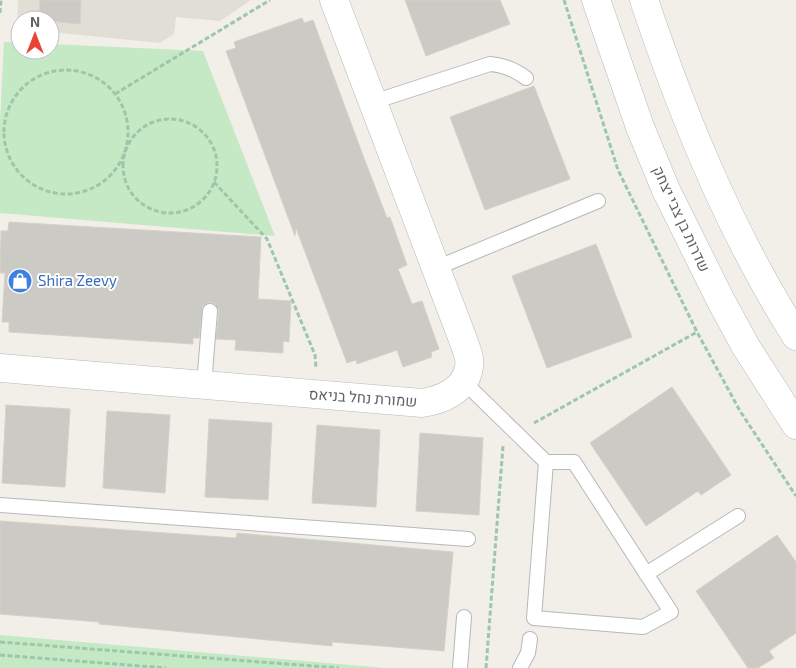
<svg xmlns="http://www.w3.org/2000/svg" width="796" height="668" font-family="'Exo 2',Heebo,sans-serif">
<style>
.education{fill:#e1ded6}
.green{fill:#c5e8c5}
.building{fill:#cccac5;stroke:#d6d1c6}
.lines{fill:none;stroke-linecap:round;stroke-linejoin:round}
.service-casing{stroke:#b5b8bc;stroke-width:16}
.minor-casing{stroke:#b5b8bc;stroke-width:29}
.secondary-casing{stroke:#b6babf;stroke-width:29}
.path{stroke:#9cc7a9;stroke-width:3;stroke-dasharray:5 2.5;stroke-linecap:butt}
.service{stroke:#fff;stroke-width:14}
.minor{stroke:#fff;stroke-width:28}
.secondary{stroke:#fff;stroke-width:28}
.labels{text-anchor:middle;stroke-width:4;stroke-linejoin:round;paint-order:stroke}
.street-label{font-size:15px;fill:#5f6368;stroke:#fff}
.shop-label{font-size:15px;fill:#366cbe;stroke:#fff;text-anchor:start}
</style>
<rect width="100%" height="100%" fill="#f1efe8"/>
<path class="education" d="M 18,0 L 251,0 L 220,21 L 176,17 L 174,34 L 160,43 L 50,32 L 50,20 L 20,20 L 20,29 L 17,29 Z"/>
<path class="green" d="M 4,42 L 20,43 L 20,50 L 50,50 L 50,44 L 203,51 L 275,236 L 0,213 L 0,122 Z
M 0,635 L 385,668 L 0,668 Z"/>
<path class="building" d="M 40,0 L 81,0 L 80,24 L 39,20 Z
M 405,0 L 500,0 L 510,24 L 426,56 Z
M 302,18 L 304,23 L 313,20 L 362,153 L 387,218 L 390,217 L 407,265 L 398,269 L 412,304 L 422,301 L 439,349 L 431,352 L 432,357 L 403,367 L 397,350 L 357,364 L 356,360 L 347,363 L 296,228 L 295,236 L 226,51 L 236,48 L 234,42 Z
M 534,86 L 570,179 L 485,210 L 450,117 Z
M 9,222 L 261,237 L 258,299 L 291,301 L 289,342 L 283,341 L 283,353 L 235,350 L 236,340 L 216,339 L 219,311 L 215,304 L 210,302 L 203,306 L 199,338 L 193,338 L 193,344 L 9,332 L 9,322 L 2,322 L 5,273 L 0,273 L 1,231 L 8,231 Z
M 596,244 L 632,337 L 547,368 L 512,276 Z
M 672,387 L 731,475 L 701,495 L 698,491 L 646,526 L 590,443 Z
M 6,405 L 70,409 L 65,487 L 2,483 Z
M 107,411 L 170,415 L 165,493 L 103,488 Z
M 209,419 L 272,423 L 268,500 L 205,497 Z
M 317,425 L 380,430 L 376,507 L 312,503 Z
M 420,433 L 483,438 L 479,515 L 416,511 Z
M 0,521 L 236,538 L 237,533 L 453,552 L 444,651 L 332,642 L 332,646 L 99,624 L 99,622 L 0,614 Z
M 777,535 L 796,562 L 796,633 L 769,651 L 774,658 L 758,668 L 748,668 L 696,591 Z"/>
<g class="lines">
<defs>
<path id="service" d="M 373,102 L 490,64 C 504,65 514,69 526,78
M 436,268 L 598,201
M 464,382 L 546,462 L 574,462 L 671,612 L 643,627 L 534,618 L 546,462
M 204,385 L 210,311
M 0,505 L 468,539
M 646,574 L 738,516
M 460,668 L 464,617
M 520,668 L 528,653 L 530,639"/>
<path id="minor" d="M 0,368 L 422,403 C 442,400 466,390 469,367 C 471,358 465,346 462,337 L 334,0"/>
<path id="secondary" d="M 596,0 L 640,127 L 666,190 L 720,299 L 746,347 L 796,425
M 644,0 C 683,116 730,232 796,336"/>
</defs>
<use href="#service" class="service-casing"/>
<use href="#minor" class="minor-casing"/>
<use href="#secondary" class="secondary-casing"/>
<path class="path" d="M 564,0 L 618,170 L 697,332 L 740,411 L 796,496
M 0,13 L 1,0
M4 132a62 62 0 1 1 124 0a62 62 0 1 1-124 0Z
M 115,94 L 270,0
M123 166a47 47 0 1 1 94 0a47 47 0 1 1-94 0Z
M 214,182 L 267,239 L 315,355 L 316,368
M 534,423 L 697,332
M 0,642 L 339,668
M 0,655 L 166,668
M 486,668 L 503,446"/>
<use href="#service" class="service"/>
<use href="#minor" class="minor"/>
<use href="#secondary" class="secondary"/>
</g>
<defs>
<symbol id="shop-disc" viewBox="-11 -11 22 22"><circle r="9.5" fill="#3f7fe0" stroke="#fff"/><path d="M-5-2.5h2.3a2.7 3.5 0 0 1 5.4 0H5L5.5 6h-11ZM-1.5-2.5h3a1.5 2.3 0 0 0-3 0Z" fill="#fff"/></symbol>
</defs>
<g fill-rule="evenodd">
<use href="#shop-disc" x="6" y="267" width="28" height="28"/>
</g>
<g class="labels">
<g class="street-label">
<text transform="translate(681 219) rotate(65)" y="5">שדרות בן צבי יצחק</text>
<text transform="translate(363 398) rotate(4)" y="5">שמורת נחל בניאס</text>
</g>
<g class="shop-label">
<text x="38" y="286">Shira Zeevy</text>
</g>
</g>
<g transform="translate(35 35)"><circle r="24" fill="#ffffff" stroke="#bfc1c3"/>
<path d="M0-4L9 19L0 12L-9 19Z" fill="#ea4335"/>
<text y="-8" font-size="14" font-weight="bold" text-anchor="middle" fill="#5f6368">N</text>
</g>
</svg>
